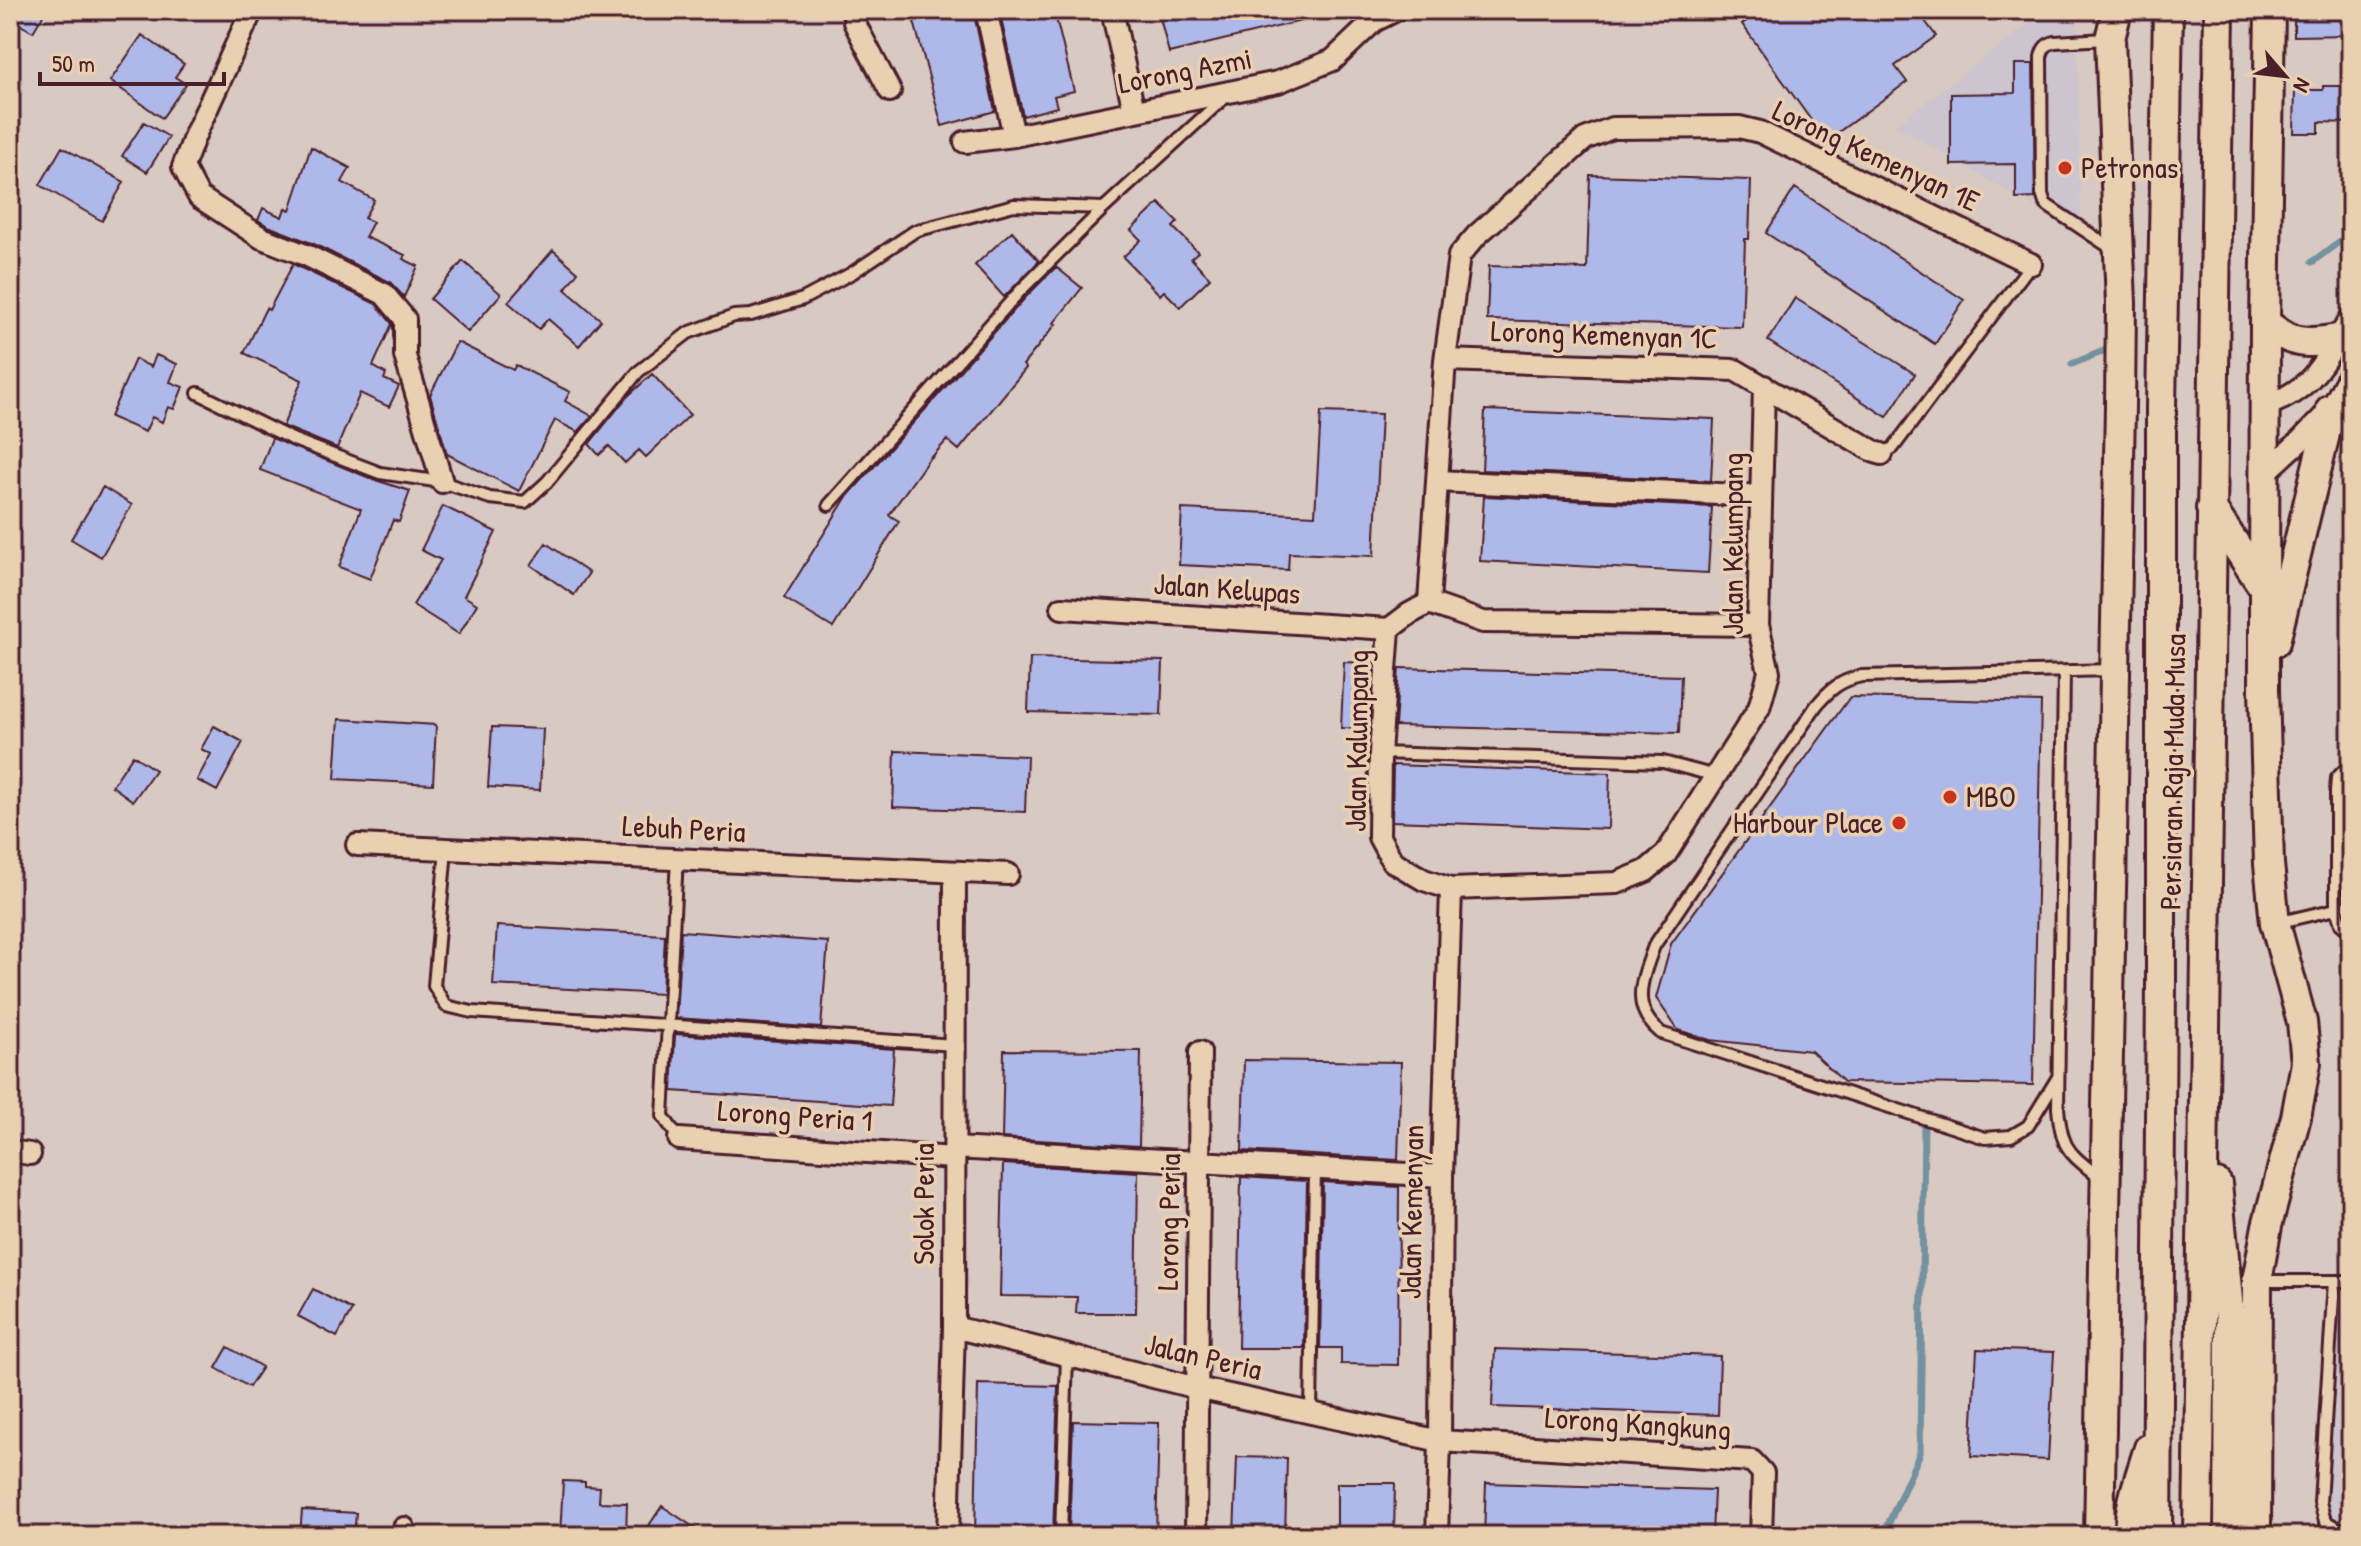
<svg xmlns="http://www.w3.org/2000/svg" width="2361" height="1546" font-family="'Patrick Hand',sans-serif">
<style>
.built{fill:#ccc4ce}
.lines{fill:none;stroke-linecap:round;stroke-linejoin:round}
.stream{stroke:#73919f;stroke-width:7}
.building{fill:#afb9e9;stroke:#4a1f2b;stroke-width:2}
.lane-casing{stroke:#4a1f2b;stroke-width:16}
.street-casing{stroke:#4a1f2b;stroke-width:26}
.secondary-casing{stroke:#4a1f2b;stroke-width:34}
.lane{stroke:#e9d0b1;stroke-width:10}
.street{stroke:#e9d0b1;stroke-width:20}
.secondary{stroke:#e9d0b1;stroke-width:28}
.poi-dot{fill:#c8321e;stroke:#e9d0b1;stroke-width:3}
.labels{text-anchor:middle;stroke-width:7;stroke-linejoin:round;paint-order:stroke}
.street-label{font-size:30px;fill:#4a1f2b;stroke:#e9d0b1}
.poi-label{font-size:30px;fill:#4a1f2b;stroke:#e9d0b1;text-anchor:start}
</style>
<rect width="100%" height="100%" fill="#d8c9c2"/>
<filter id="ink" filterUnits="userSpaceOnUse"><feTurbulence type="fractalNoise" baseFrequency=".0125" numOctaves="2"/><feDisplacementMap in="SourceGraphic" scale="16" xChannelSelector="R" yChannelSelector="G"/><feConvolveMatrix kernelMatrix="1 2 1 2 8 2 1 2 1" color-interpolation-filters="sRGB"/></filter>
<g filter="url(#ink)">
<path class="built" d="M 2048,10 L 2077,10 L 2081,234 L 1895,125 Z
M 2351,773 L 2351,924 L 2348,922 L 2342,906 L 2343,782 Z
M 2339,1286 L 2351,1286 L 2351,1526 L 2344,1526 L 2332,1519 L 2326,1501 Z"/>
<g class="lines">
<path class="stream" d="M 2312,262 L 2351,233
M 2072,364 L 2111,348
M 1883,1536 L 1920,1453 L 1924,1123"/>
</g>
<path class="building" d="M 10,10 L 46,10 L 33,32 L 10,19 Z
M 911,10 L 973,10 L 995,111 L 942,126 Z
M 999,10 L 1054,10 L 1074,91 L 1054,96 L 1057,107 L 1023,116 Z
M 1158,10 L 1313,10 L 1314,18 L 1169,53 Z
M 1763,10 L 1917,10 L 1936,36 L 1895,66 L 1907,82 L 1826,141 L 1742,24 Z
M 2294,10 L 2351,10 L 2351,35 L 2294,36 Z
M 142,35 L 184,64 L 175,77 L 186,84 L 162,118 L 110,81 Z
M 2015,64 L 2033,64 L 2035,198 L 2016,199 L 2016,164 L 1951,165 L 1951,94 L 2015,93 Z
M 2323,86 L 2351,86 L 2351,123 L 2319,122 L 2319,133 L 2294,133 L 2295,90 L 2323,90 Z
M 144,122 L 169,137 L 147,172 L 122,156 Z
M 62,147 L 124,182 L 102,221 L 40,185 Z
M 311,147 L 350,168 L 342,182 L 374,200 L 364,218 L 373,222 L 365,237 L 405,255 L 403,259 L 418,266 L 404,297 L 390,282 L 314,244 L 268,226 L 258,220 L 263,208 L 282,217 L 285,208 L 290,210 Z
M 1590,175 L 1751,180 L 1749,239 L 1745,239 L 1742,327 L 1487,320 L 1489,266 L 1587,269 Z
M 1795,188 L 1964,300 L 1935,344 L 1766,233 Z
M 1159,203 L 1178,222 L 1173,227 L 1198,252 L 1191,258 L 1210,278 L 1180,307 L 1164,291 L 1160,295 L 1123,257 L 1141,240 L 1131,230 Z
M 1012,231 L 1039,261 L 1004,297 L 975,265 Z
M 553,250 L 578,272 L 565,289 L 601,320 L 579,346 L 548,319 L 539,329 L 508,302 Z
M 463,261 L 501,294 L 468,332 L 430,299 Z
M 293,264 L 376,304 L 392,324 L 373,366 L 386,374 L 384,379 L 399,386 L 389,407 L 360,393 L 337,448 L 283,426 L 302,380 L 244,353 L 266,308 L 269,310 Z
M 1056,267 L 1082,288 L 1054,323 L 1056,324 L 1023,365 L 1026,368 L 959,450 L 947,440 L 932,457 L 931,456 L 889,515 L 899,521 L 833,628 L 784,598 L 846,498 L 1026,297 Z
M 1795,298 L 1915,374 L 1887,417 L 1768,341 Z
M 457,342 L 513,370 L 516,365 L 570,392 L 565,401 L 592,416 L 578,432 L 555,420 L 519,491 L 447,454 L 430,395 Z
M 156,355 L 177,364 L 170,382 L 183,387 L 174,409 L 168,407 L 162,422 L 152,417 L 145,432 L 110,417 L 135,359 L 151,367 Z
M 652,374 L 690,415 L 646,457 L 639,450 L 625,463 L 609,446 L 599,455 L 589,444 L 626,398 Z
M 1485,410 L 1714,419 L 1711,481 L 1482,470 Z
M 1321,412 L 1381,414 L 1374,556 L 1289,553 L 1288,570 L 1179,565 L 1182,509 L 1315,515 Z
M 272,438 L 372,479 L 410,491 L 399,522 L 393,520 L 370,579 L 339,567 L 361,509 L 260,470 Z
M 103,487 L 132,505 L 101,557 L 71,539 Z
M 1484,496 L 1712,507 L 1708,573 L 1480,561 Z
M 443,506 L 496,532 L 464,596 L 477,604 L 459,634 L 413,605 L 441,560 L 421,550 Z
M 546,543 L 589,573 L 574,595 L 531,565 Z
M 1030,658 L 1163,661 L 1161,715 L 1028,712 Z
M 1344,662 L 1369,663 L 1369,668 L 1373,668 L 1369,725 L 1366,725 L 1366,729 L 1341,728 Z
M 1399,668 L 1681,676 L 1679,733 L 1395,726 Z
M 1850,697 L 2041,702 L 2033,1085 L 1844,1082 L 1811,1051 L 1710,1040 L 1678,1030 L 1656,998 L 1671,944 Z
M 339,719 L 436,725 L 433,784 L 335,779 Z
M 214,726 L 243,742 L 217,791 L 197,780 L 211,754 L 201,749 Z
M 492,727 L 543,729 L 540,790 L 488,787 Z
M 895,751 L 1027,756 L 1025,812 L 893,807 Z
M 133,755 L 155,770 L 133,801 L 112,786 Z
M 1393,765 L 1610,773 L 1608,829 L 1392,821 Z
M 497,926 L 665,935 L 662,994 L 493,985 Z
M 681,931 L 828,942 L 821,1028 L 676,1018 Z
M 675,1034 L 894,1049 L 890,1106 L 672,1091 Z
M 1004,1050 L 1141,1051 L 1139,1146 L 1002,1138 Z
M 1244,1060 L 1401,1062 L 1398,1160 L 1242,1151 Z
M 1003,1164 L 1138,1172 L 1136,1313 L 1076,1313 L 1077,1297 L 1000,1296 Z
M 1241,1177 L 1307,1181 L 1304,1348 L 1238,1348 Z
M 1323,1182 L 1399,1187 L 1398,1365 L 1341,1364 L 1341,1348 L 1320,1348 Z
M 313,1289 L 352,1310 L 337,1337 L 298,1316 Z
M 228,1347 L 262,1367 L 249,1387 L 216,1368 Z
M 1495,1349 L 1720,1356 L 1718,1415 L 1492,1407 Z
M 1977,1349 L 2054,1352 L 2048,1460 L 1971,1456 Z
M 978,1384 L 1058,1386 L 1053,1536 L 975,1536 Z
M 1073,1421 L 1159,1423 L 1156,1536 L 1069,1536 Z
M 1237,1457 L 1287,1458 L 1285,1536 L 1234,1536 Z
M 563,1481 L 585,1482 L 585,1486 L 600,1487 L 599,1502 L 627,1503 L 626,1536 L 560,1536 Z
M 1337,1483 L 1395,1483 L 1394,1536 L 1337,1536 Z
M 1486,1483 L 1714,1490 L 1712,1536 L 1484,1536 Z
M 662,1506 L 707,1536 L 642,1536 Z
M 302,1510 L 356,1513 L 354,1536 L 300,1536 Z"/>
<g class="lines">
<defs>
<path id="lane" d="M 2106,39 L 2055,42 C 2046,44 2043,48 2041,57 L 2042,194 L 2045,203 L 2048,206 L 2114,250
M 198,393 L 294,440 L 380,473 L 442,482 L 490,498 L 525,502 L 547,482 L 638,372 L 688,333 L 734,316 L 751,315 L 803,299 L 852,273 L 915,231 L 1014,205 L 1104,208
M 1882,454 L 1893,448 L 2031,264
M 829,505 L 1020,291 L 1104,208 L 1226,96
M 2064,672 L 2058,1108 C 2062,1153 2070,1152 2102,1180
M 1380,753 L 1663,762 L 1716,776
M 2351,763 L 2337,778 L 2336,791 L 2336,909 L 2341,924 L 2351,932
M 446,849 L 434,986 L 446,1006 L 472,1012 L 955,1045
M 677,859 L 663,1116 L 679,1139
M 2276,923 L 2336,909
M 2058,1077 L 2028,1126 L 2011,1136 L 1985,1138 L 1661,1033 C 1629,1007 1642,980 1654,946 L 1816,706 C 1830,689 1841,680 1862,676 L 2113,670
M 2259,1281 L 2351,1281
M 2334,1281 L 2320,1502 L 2325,1521 L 2346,1533 L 2351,1533
M 1311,1413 L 1315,1169
M 1061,1536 L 1067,1356"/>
<path id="street" d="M 252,10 L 195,135 L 183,167 L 199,197 L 262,238 L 308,256 L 384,294 L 405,319 L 405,356 L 442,482
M 855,10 L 854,22 L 890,91
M 986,10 L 1014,136
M 1112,10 L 1134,111
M 965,142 L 1014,136 L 1278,82 L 1333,60 L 1374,21 L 1396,10
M 1445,360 L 1735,370 L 1875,452 L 1882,454
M 2265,406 C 2317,388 2323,360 2351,318
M 2265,473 L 2301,440 L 2331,409 L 2351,371
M 1437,481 L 1761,496
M 1429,603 L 1445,360 L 1459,256 L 1477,235 L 1585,139 L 1612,128 L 1739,127 L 1760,132 L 2031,264
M 1062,608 L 1389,629
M 1389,629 L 1380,753 L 1379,837 L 1392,861 L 1424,880 L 1451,889 L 1617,883 L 1646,871 L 1666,854 L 1759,708 L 1769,672 L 1758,625 L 1764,386
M 1389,629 L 1409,614 L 1429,603 L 1483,622 L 1758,625
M 357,845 L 1008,874
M 679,1139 L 954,1158
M 955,1148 L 1442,1176
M 10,1151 L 30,1154
M 954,1327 L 1197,1388 L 1440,1441 L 1752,1461 L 1763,1473 L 1761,1536
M 404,1536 L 404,1528
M 948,1536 L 954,1327 L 955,872
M 1196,1536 L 1200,1052
M 1437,1536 L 1440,1441 L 1442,1176 L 1451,889"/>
<path id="secondary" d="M 2265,322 C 2289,344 2306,345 2337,339
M 2211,508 L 2264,588
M 2275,642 L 2331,409
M 2217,1184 L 2230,1321 L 2229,1536
M 2099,1536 L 2120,406 L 2121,303 L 2110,39 L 2117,10
M 2129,1536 C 2129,1505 2140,1477 2149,1448
M 2157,1536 L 2161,983 L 2161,408 L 2168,10
M 2198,1536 L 2219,10
M 2256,1536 L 2257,1281 L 2267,1226 L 2296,1117 L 2306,1063 L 2302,1022 L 2275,923 L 2269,864 L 2264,689 L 2264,588 L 2265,322 L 2270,10"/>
</defs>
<use href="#lane" class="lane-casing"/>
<use href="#street" class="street-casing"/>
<use href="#secondary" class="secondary-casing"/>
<use href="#lane" class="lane"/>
<use href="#street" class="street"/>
<use href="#secondary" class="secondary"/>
</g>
</g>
<g class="poi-dot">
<circle cx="2065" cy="168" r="8"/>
<circle cx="1950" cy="797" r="8"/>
<circle cx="1899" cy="823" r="8"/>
</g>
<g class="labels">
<g class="street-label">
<text transform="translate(1185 71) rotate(-11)" y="10">Lorong Azmi</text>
<text transform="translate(1876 156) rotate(25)" y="10">Lorong Kemenyan 1E</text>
<text transform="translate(1604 335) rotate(2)" y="10">Lorong Kemenyan 1C</text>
<text transform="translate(1733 544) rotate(-90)" y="10">Jalan Kelumpang</text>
<text transform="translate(1227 589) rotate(4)" y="10">Jalan Kelupas</text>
<text transform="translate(1357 741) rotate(-89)" y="10">Jalan Kalumpang</text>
<text transform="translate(2173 772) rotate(-89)" y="10">Persiaran Raja Muda Musa</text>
<text transform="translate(684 829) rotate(3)" y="10">Lebuh Peria</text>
<text transform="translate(795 1116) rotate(4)" y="10">Lorong Peria 1</text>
<text transform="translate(924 1204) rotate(-90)" y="10">Solok Peria</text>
<text transform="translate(1412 1212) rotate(-89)" y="10">Jalan Kemenyan</text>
<text transform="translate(1169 1222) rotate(-89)" y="10">Lorong Peria</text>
<text transform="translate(1203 1357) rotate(13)" y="10">Jalan Peria</text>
<text transform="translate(1638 1424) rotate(4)" y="10">Lorong Kangkung</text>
</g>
<g class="poi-label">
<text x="2081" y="178">Petronas</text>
<text x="1966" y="807">MBO</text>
<text x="1883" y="833" text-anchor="end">Harbour Place</text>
</g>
</g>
<rect width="2361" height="1546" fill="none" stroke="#e9d0b1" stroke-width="40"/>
<rect x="20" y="20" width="2321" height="1506" fill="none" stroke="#4a1f2b" stroke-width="3" filter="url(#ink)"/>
<g transform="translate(2285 76) rotate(118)" stroke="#e9d0b1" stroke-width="6" paint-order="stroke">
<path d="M0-6L14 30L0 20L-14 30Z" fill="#4a1f2b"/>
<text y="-12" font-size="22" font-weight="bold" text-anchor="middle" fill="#4a1f2b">N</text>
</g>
<path d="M40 72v12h184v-12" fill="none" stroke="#4a1f2b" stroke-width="4"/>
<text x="52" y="72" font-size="24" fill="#4a1f2b" stroke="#e9d0b1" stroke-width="6" paint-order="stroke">50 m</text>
</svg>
